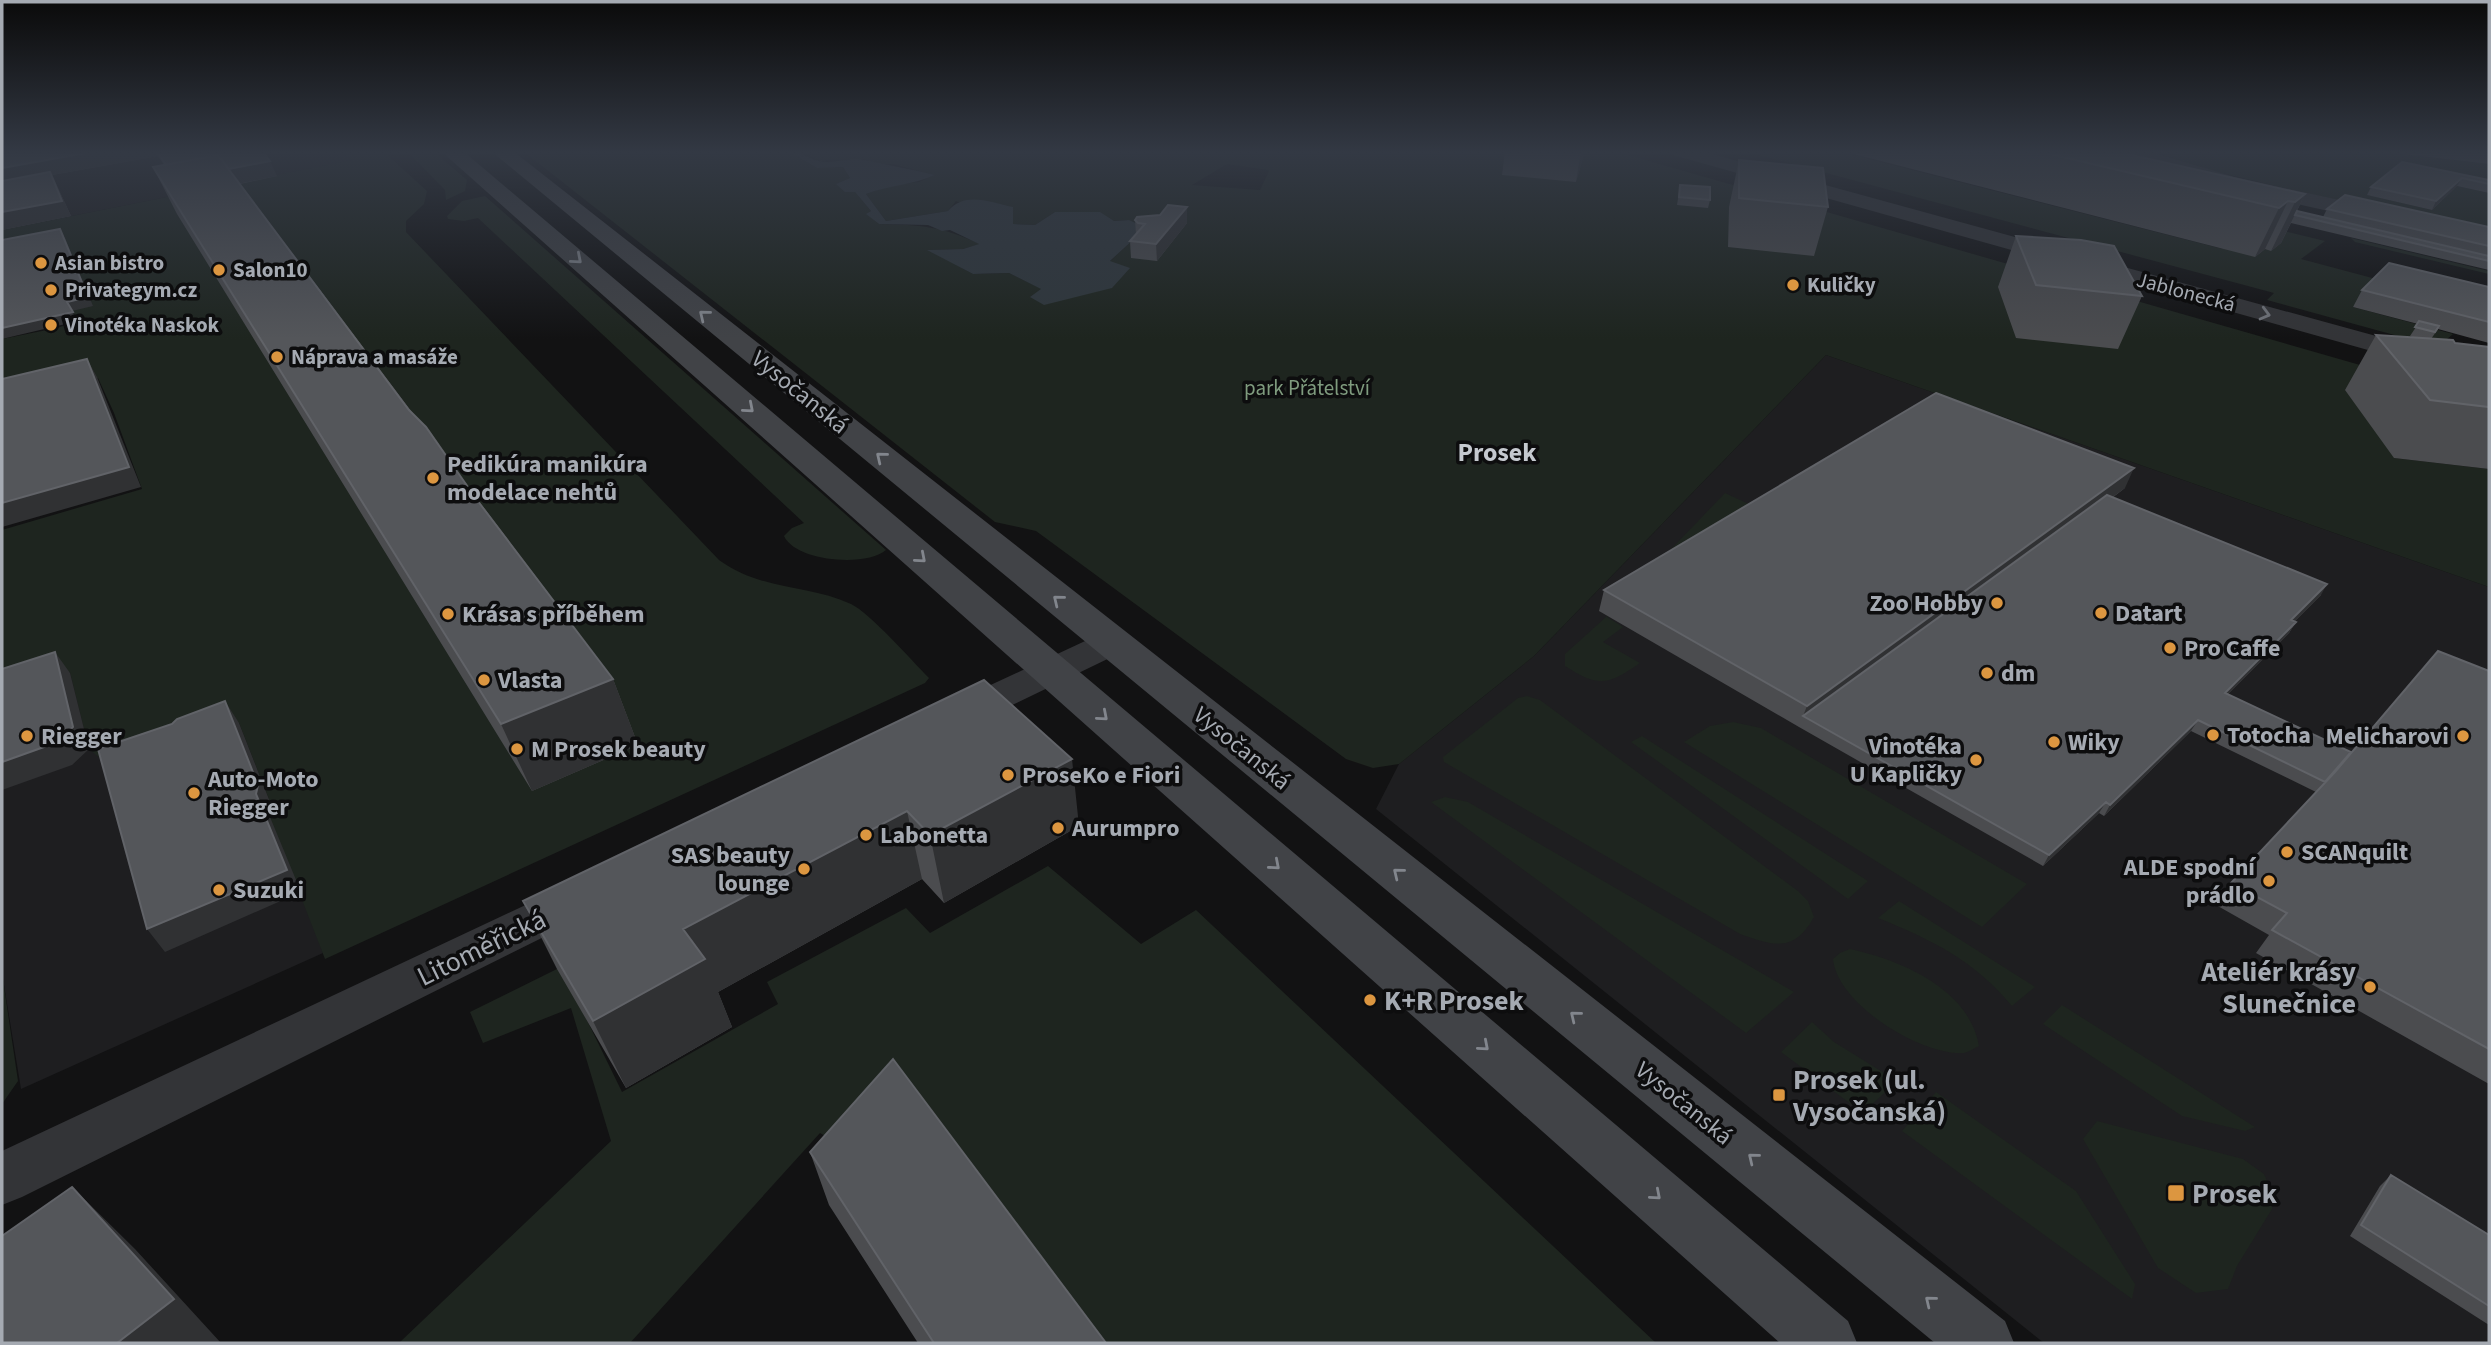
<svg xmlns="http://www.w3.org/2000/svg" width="2491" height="1345" font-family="'Source Sans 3',sans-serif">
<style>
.built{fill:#1e1e20}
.green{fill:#1e251f;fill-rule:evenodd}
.water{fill:#2f373c}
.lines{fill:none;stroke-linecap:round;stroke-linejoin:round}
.minor{fill:#333437;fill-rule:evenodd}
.tertiary{fill:#333437;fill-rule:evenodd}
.secondary{fill:#414347;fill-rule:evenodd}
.wall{fill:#4b4c4f}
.shaded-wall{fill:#303133}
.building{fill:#54565a;stroke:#616368;stroke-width:2}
.oneway{stroke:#82868d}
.oneway2{stroke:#72757b}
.poi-dot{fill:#dc9640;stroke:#0d0d0e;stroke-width:2.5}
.labels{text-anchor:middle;stroke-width:7;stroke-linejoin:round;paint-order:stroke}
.far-poi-label{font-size:21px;font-weight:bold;fill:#a5aab2;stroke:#0d0d0e;text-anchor:start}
.far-street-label{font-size:21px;fill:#a5aab2;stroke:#0d0d0e}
.far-park-label{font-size:21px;fill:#7f9b7e;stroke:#0d0d0e}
.street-label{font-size:24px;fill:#a5aab2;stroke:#0d0d0e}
.poi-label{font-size:24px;font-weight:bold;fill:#a5aab2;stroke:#0d0d0e;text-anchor:start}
.far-district-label{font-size:26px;font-weight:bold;fill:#c5c9cf;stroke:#0d0d0e}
.near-street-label{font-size:28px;fill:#a5aab2;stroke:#0d0d0e}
.near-poi-label{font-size:28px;font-weight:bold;fill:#a5aab2;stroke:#0d0d0e;text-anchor:start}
</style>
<rect width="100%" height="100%" fill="#121213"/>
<path class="built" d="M 54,151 L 343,151 L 353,160 L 2,230 L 2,159 Z
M 1826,355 L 2489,587 L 2489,1343 L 2044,1343 L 1376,809 L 1399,764 L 1534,656 Z
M 70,672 L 239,723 L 272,807 L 323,953 L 21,1089 L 2,973 L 2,696 Z"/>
<path class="green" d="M 343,151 L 383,151 L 427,191 L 424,204 L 406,221 L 406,232 L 719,560 C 762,591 807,584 851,604 C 870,613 912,661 929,678 L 925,683 L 325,959 L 269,815 L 274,813 L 272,807 L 239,723 L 115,771 L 89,749 L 70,672 L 2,696 L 2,530 L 142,489 L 114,413 L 98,378 L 2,401 L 2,339 L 57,328 L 78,321 L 72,311 L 2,249 L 2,230 L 352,160 Z
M 407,151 L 433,151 L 467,180 L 465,191 L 446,200 L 445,190 Z
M 523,151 L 788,151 L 817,168 L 843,167 L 850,178 L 837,184 L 855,192 L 871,211 L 867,214 L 879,224 C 922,225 940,226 980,244 L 963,249 L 929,250 L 973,274 L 1009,273 L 1042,289 L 1109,262 L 1136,237 L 1129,220 L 1114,221 L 1055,212 L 1035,225 L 1013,224 L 956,201 L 948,211 L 886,221 L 866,194 L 891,185 L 919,182 L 934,175 L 893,164 L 874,164 L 864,159 L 820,161 L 800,151 L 1512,151 L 1576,182 L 1585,151 L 1614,151 L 2489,402 L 2394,458 L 2489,469 L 2489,587 L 1826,355 L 1534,656 L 1399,764 L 1373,768 L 1346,759 L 1036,531 L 995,522 ZM 1227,164 L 1268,170 L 1269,171 L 1260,190 L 1192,185 Z
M 1744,151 L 1837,151 L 2223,249 L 1957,151 L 2325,241 L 2301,259 L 2376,279 L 2353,307 L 2453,334 L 2438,347 L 2267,300 L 2274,293 Z
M 2151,151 L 2370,151 L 2489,164 L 2489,189 L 2398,170 L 2368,195 L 2432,210 L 2457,186 L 2489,193 L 2489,236 L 2213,171 Z
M 485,196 L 886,550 C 867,567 796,562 784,536 L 792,528 L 804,523 L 478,218 L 464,221 L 448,219 L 447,216 L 462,201 Z
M 2351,238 L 2489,271 L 2489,274 L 2355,242 Z
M 1725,493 L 1766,512 L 1646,583 L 1607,617 L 1623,627 L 1603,642 L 1640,663 C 1608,685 1599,688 1565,666 L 1565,654 L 1606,617 Z
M 1527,696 L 1540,700 L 1798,891 L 1808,901 L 1814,917 C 1794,953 1774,946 1740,934 L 1444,762 L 1443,757 L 1518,698 Z
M 1733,722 L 1761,728 L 2027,884 L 1982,927 L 1684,742 L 1710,726 Z
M 1642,736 L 1868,881 L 1848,899 L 1631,742 Z
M 1445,797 L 1468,802 L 1794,992 L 1746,1033 L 1431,802 Z
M 1048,866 L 1141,944 L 1196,910 L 1656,1343 L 1077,1343 L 844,1147 L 820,1133 L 630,1343 L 399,1343 L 611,1141 L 571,1008 L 483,1043 L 470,1012 L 561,967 L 622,1092 L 778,1004 L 767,982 L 906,908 L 930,933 Z
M 1899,901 L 2035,987 L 2012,1006 C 1974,960 1932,940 1878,918 Z
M 1850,949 C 1900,960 1969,988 1979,1046 C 1974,1048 1969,1052 1964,1053 C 1921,1056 1837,1004 1833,959 L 1840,953 Z
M 2,973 L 18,1081 L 2,1104 Z
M 2062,1005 L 2255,1127 L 2245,1131 L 2182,1116 L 2043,1024 Z
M 1812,1022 L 1834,1042 L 1897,1081 L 1863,1113 L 1781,1052 Z
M 1936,1092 L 2076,1191 L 2135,1284 L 2132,1299 L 1902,1131 Z
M 2097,1121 L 2243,1159 L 2264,1174 L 2273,1195 L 2272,1209 L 2237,1266 L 2228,1289 L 2196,1293 L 2158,1268 L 2083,1139 Z"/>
<path class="water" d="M 788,151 C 802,151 807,158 819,161 C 833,165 850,156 864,160 C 887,165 911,169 935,175 C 913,185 889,185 866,194 L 886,221 L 948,211 C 965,191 990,202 1013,207 L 1013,224 L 1035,225 L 1055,212 L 1100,212 L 1114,221 L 1129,220 L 1146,228 L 1110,261 L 1130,268 L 1112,288 L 1044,305 L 1030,297 L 1041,289 L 1009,273 L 973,274 L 927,250 L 963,249 L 979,244 L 950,230 L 942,231 L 928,225 L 879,224 L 866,214 L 871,211 L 855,192 L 845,192 L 836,184 L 850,178 L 843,167 L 817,168 Z"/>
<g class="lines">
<path class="minor" d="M 1670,151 L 1701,151 L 2489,367 L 2489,384 L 1673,155 Z
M 2118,151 L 2148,151 L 2235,177 L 2489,233 L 2489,247 L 2222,187 L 2121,155 Z"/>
<path class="tertiary" d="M 1111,632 L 1124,635 L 1130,643 L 1124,651 L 969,726 L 955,730 L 941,726 L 935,717 L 941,708 L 1098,635 Z
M 580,881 L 596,887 L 603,899 L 596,911 L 22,1197 L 2,1205 L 2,1151 L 564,887 Z"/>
<path class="secondary" d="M 441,151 L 463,151 L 1848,1321 L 1857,1343 L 1780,1343 Z
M 491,151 L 513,151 L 2005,1321 L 2014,1343 L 1935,1343 Z"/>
</g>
<path class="wall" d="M 2,151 L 262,151 L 277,176 L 240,184 L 613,679 L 638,745 L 532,791 L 177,214 L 153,167 L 164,165 L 158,156 L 52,175 L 71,216 L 2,230 Z
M 1505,151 L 1585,151 L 1576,182 L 1502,175 Z
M 1842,151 L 2114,151 L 2305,194 L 2297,211 L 2323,217 L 2327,209 L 2489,227 L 2489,270 L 2291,223 L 2281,243 L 2271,251 L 2265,249 L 2255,257 Z
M 2377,151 L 2489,151 L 2489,164 Z
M 1739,160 L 1828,207 L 1814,256 L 1728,247 L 1729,207 Z
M 2402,162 L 2489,180 L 2489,193 L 2457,186 L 2432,210 L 2367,195 L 2371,187 Z
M 1680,185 L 1710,200 L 1708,208 L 1677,205 Z
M 1135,220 L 1187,223 L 1157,261 L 1131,258 L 1130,241 L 1136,234 Z
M 2016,236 L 2142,296 L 2118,349 L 2016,338 L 1998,287 Z
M 2489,287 L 2489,343 L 2438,329 L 2431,339 L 2455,343 L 2489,347 L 2489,469 L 2394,458 L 2345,390 L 2376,335 L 2414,338 L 2410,336 L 2418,324 L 2353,307 L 2362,290 Z
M 2125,488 L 2112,498 L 2321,595 L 2294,622 L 2296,622 L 2289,633 L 2228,694 L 2351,752 L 2489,671 L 2489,1084 L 2256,953 L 2269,935 L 2216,905 L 2231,883 L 2316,792 L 2191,731 L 2104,816 L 2099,813 L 2043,866 L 1799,727 L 1599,611 L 1604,590 Z
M 984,680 L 1079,826 L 944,903 L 922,879 L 718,992 L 732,1027 L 626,1088 L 557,969 L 523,901 Z
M 810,1152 L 1106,1343 L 918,1343 L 829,1205 Z
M 2391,1175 L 2489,1235 L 2489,1325 L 2350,1236 L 2380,1186 Z"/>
<path class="shaded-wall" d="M 97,151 L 156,151 L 158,156 L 52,175 L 71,216 L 2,230 L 2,168 Z
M 1581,151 L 1585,151 L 1576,182 Z
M 270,161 L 277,176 L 183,195 L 175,179 Z
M 2462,178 L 2457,186 L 2432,210 L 2436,201 Z
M 2305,194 L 2281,243 L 2271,251 L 2295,202 Z
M 2288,201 L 2265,249 L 2255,257 L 2279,208 Z
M 1187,207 L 1187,223 L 1157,261 L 1156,244 Z
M 60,229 L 65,238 L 93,306 L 72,311 L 78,321 L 2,339 L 2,328 L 67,302 Z
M 87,359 L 97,377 L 141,487 L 2,527 L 2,503 Z
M 2134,468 L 2125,488 L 1810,720 L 1803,716 L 1807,706 Z
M 2327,584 L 2321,595 L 2285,631 L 2291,620 Z
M 2296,622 L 2289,633 L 2218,704 L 2225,693 Z
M 55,652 L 70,673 L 89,749 L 72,765 L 2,790 L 2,762 Z
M 613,679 L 638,745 L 532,791 L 501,724 Z
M 225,701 L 239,723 L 272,807 L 270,817 L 301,892 L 165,952 L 147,929 Z
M 2198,720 L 2191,731 L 2104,816 L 2110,805 Z
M 1072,759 L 1079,826 L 944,903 L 930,835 Z
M 2106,802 L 2099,813 L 2043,866 L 2049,855 Z
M 907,811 L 922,879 L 718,992 L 732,1027 L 626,1088 L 593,1021 L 683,929 Z
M 72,1187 L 135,1249 L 221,1343 L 117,1343 Z"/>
<path class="building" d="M 2,151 L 97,151 L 2,168 Z
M 157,151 L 262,151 L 270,161 L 229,169 L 218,155 L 166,165 Z
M 2037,151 L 2114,151 L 2305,194 L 2295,202 L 2288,201 L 2279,208 Z
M 218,155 L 409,410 L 426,427 L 477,500 L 613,679 L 501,724 L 153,167 Z
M 1739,160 L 1823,168 L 1828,207 L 1739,198 Z
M 2402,162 L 2489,180 L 2489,184 L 2462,178 L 2436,201 L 2371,187 Z
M 50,172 L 62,201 L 2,212 L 2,181 Z
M 1680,185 L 1710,187 L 1710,200 L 1679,197 Z
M 2345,195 L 2489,227 L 2489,246 L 2327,209 Z
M 1168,205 L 1187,207 L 1156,244 L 1130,241 L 1145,224 L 1138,223 L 1135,220 L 1137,217 L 1160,215 Z
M 2297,211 L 2489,256 L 2489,261 L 2295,215 Z
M 60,229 L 88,297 L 67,302 L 73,312 L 2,328 L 2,240 Z
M 2016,236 L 2081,240 L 2114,246 L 2142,296 L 2036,285 Z
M 2389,263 L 2489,287 L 2489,322 L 2362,290 Z
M 2419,321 L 2439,326 L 2435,332 L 2415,327 Z
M 2376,335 L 2453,340 L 2455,343 L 2489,347 L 2489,407 L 2430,400 Z
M 87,359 L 129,467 L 2,503 L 2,379 Z
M 1936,393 L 2134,468 L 1807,706 L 1604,590 Z
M 2107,495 L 2327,584 L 2291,620 L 2296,622 L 2225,693 L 2351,752 L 2325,782 L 2198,720 L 2110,805 L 2106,802 L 2049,855 L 1803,716 Z
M 2438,651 L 2489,671 L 2489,1049 L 2272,930 L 2287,913 L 2231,883 L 2335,772 Z
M 55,652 L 73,727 L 55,743 L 2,762 L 2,669 Z
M 984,680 L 1072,759 L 930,835 L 907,811 L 683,929 L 705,959 L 593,1021 L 523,901 Z
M 225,701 L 258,785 L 256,794 L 287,870 L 147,929 L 98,749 L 172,724 L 177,719 Z
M 893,1059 L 1106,1343 L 934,1343 L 810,1152 Z
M 2391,1175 L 2489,1235 L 2489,1306 L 2361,1225 Z
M 72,1187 L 174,1299 L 117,1343 L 2,1343 L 2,1236 Z"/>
<defs><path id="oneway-chevron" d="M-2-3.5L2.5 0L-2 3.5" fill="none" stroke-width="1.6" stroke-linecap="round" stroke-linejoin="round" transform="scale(1.75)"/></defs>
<g class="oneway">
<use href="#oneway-chevron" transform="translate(577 259) rotate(41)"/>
<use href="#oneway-chevron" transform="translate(704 315) rotate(-141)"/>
<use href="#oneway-chevron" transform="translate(749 408) rotate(41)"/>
<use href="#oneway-chevron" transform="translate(881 457) rotate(-141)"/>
<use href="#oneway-chevron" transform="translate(921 558) rotate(41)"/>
<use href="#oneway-chevron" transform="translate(1058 600) rotate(-141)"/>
<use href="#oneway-chevron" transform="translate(1103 716) rotate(41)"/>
<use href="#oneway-chevron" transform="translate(1275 865) rotate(41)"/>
<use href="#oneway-chevron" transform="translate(1398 873) rotate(-141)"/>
<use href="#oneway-chevron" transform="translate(1575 1016) rotate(-141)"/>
<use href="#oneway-chevron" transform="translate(1484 1046) rotate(41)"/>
<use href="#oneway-chevron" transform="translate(1753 1158) rotate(-141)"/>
<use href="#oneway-chevron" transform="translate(1656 1195) rotate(41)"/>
<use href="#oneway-chevron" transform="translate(1930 1301) rotate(-141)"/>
</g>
<use class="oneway2" href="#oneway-chevron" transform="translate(2265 314) rotate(15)"/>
<linearGradient id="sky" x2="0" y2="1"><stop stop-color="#0a0a0a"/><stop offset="0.45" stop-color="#333944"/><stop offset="1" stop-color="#333944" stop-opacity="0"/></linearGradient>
<rect width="2491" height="339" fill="url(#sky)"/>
<g class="poi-dot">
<circle cx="41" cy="263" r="7"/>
<circle cx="219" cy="270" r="7"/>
<circle cx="1793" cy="285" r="7"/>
<circle cx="51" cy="290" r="7"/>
<circle cx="51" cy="325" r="7"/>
<circle cx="277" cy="357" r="7"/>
<circle cx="433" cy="478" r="7"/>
<circle cx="1997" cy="603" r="7"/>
<circle cx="2101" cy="613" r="7"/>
<circle cx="448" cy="614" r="7"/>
<circle cx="2170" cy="648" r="7"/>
<circle cx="1987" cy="673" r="7"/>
<circle cx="484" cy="680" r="7"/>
<circle cx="2213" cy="735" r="7"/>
<circle cx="27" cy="736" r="7"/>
<circle cx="2463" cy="736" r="7"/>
<circle cx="2054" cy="742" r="7"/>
<circle cx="517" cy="749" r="7"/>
<circle cx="1976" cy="760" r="7"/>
<circle cx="1008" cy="775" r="7"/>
<circle cx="194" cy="793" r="7"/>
<circle cx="1058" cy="828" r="7"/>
<circle cx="866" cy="835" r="7"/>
<circle cx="2287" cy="852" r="7"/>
<circle cx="804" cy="869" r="7"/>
<circle cx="2269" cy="881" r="7"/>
<circle cx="219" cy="890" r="7"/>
<circle cx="2370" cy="987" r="7"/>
<circle cx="1370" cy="1000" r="7"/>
<rect x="1772" y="1088" width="14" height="14" rx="3.5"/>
<rect x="2167" y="1184" width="18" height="18" rx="3.5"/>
</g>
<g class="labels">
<g class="far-poi-label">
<text x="55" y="270">Asian bistro</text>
<text x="233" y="277">Salon10</text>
<text x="1807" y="292">Kuličky</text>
<text x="65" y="297">Privategym.cz</text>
<text x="65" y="332">Vinotéka Naskok</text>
<text x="291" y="364">Náprava a masáže</text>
</g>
<g class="far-street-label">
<text transform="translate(2186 292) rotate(15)" y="7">Jablonecká</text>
</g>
<g class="far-park-label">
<text x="1307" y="395">park Přátelství</text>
</g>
<g class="street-label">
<text transform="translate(800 392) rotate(39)" y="8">Vysočanská</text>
<text transform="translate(1242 748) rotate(39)" y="8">Vysočanská</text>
<text transform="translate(1684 1103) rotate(39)" y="8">Vysočanská</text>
</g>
<g class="poi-label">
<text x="447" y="472">Pedikúra manikúra<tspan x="447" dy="28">modelace nehtů</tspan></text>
<text x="1983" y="611" text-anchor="end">Zoo Hobby</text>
<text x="2115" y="621">Datart</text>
<text x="462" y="622">Krása s příběhem</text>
<text x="2184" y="656">Pro Caffe</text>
<text x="2001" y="681">dm</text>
<text x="498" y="688">Vlasta</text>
<text x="2227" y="743">Totocha</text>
<text x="41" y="744">Riegger</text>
<text x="2449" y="744" text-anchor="end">Melicharovi</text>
<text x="2068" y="750">Wiky</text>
<text x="1962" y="754" text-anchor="end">Vinotéka<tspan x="1962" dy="28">U Kapličky</tspan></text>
<text x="531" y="757">M Prosek beauty</text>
<text x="1022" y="783">ProseKo e Fiori</text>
<text x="208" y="787">Auto-Moto<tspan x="208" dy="28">Riegger</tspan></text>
<text x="1072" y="836">Aurumpro</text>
<text x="880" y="843">Labonetta</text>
<text x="2301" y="860">SCANquilt</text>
<text x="790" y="863" text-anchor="end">SAS beauty<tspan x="790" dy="28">lounge</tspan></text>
<text x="2255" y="875" text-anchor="end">ALDE spodní<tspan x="2255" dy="28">prádlo</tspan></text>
<text x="233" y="898">Suzuki</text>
</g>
<g class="far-district-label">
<text x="1497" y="461">Prosek</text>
</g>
<g class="near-street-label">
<text transform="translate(481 947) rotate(-26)" y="10">Litoměřická</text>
</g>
<g class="near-poi-label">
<text x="2356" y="981" text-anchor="end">Ateliér krásy<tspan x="2356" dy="32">Slunečnice</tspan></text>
<text x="1384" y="1010">K+R Prosek</text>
<text x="1793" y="1089">Prosek (ul.<tspan x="1793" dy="32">Vysočanská)</tspan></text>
<text x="2192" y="1203">Prosek</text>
</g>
</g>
<rect width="2491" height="1345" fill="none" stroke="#a5aab2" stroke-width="7"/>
</svg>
